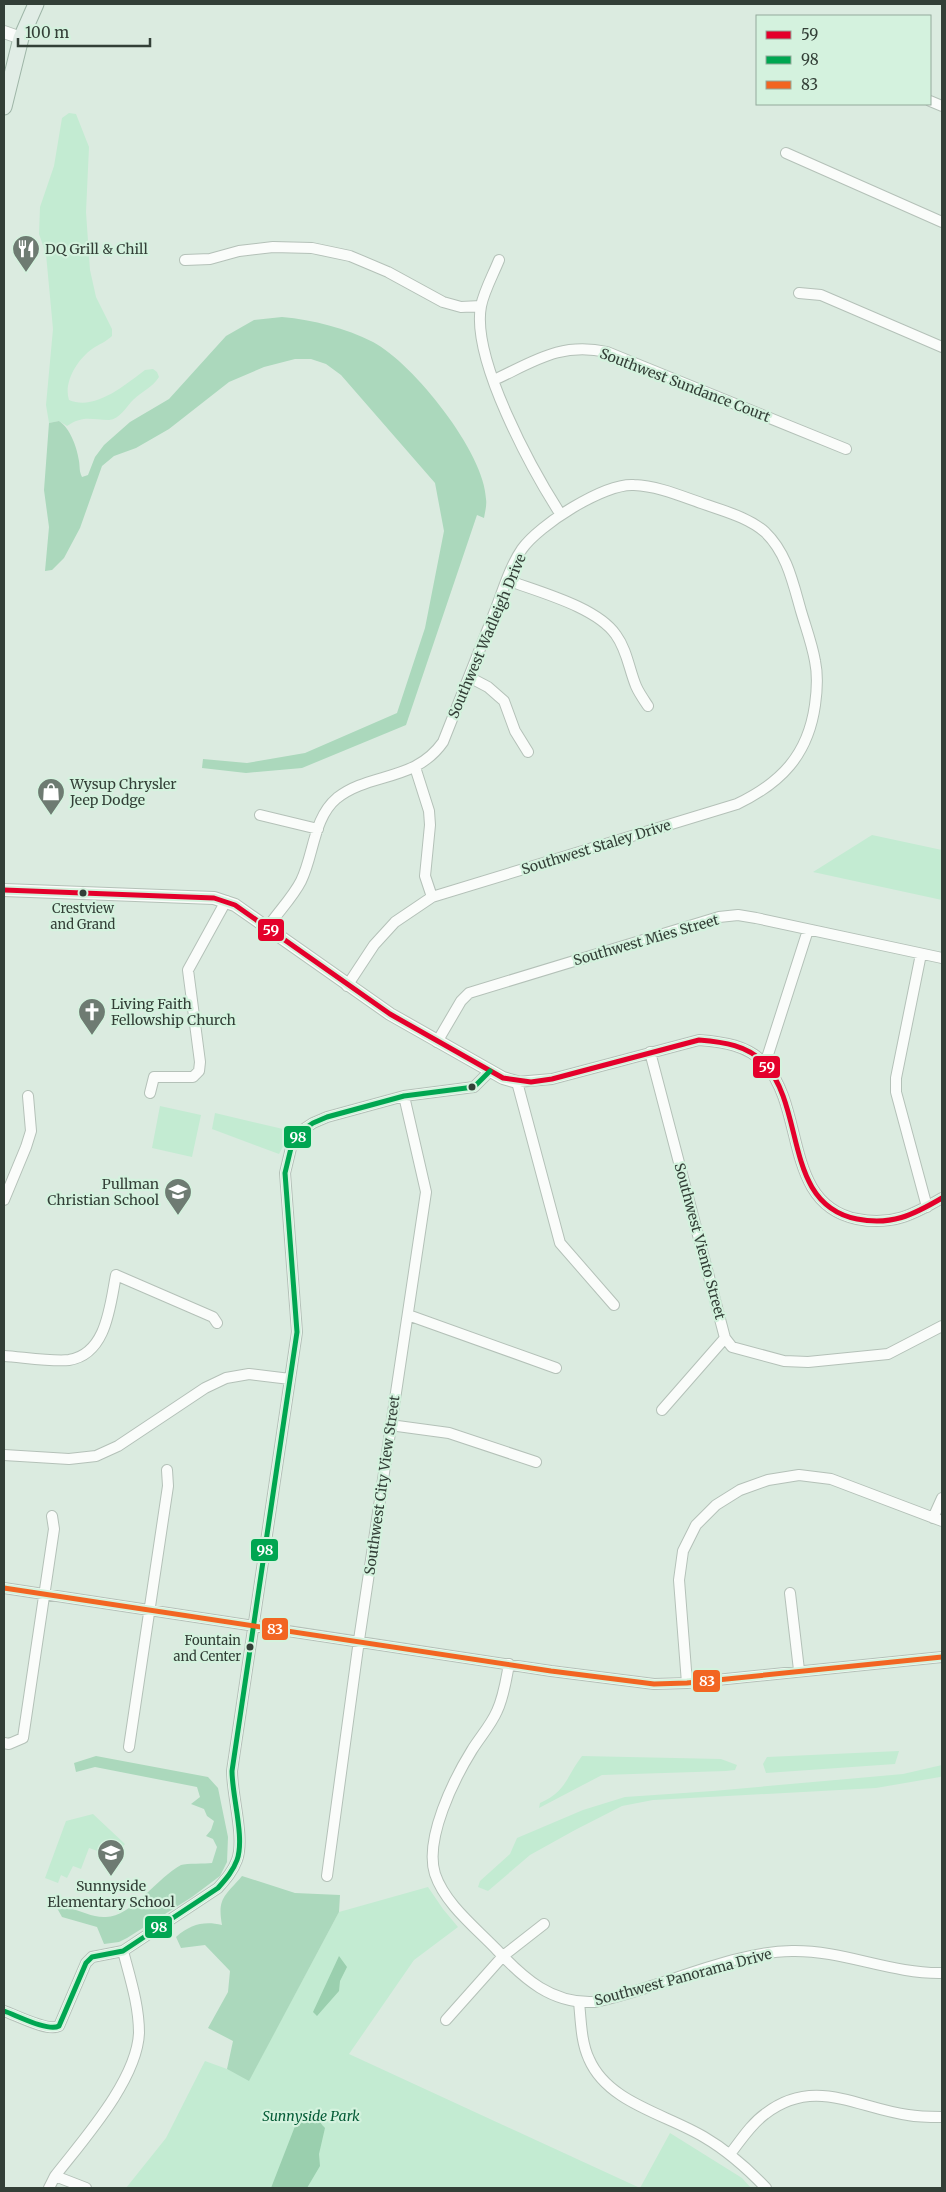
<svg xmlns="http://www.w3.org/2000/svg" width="946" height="2192" font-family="Merriweather,serif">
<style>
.green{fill:#c3ebd2}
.forest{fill:#abd8bc}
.water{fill:#9acfae}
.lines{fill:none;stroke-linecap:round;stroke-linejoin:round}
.minor-casing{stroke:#b4c1b8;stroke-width:12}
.tertiary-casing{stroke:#b4c1b8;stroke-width:14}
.primary-casing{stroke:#9eb5a7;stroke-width:17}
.minor{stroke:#fafcfa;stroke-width:10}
.tertiary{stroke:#fafcfa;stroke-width:12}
.primary{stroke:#e1ede6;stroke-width:15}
.bus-1-casing{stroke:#d4f2de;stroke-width:9}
.bus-2-casing{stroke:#d4f2de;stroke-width:9}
.bus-3-casing{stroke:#d4f2de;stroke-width:9}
.bus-1{stroke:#e4002b;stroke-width:5}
.bus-2{stroke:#00a651;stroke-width:5}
.bus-3{stroke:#f26522;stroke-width:5}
.bus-dot{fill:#333f37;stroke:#d4f2de;stroke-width:2}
.labels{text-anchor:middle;stroke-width:4.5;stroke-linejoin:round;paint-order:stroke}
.bus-label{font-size:13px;fill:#333f37;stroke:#d4f2de}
.poi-label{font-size:14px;fill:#333f37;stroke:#d4f2de;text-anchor:start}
.street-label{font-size:14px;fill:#333f37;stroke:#d4f2de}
.park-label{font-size:14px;font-style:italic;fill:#055c37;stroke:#d4f2de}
.line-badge{stroke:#d4f2de;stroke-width:2}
.badge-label{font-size:14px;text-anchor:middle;font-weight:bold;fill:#fff}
</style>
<rect width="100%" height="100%" fill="#dbebe0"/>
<path class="green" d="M 69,113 L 76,114 L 89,147 L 86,212 L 90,270 L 96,297 L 112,329 L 112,336 C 106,342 99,344 92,349 C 78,359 63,382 69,400 C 95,411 125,385 145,370 L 153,369 L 157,372 L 159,377 C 152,388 142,391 133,400 C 126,407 120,419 109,420 C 91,420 84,415 67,426 L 59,421 L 49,423 L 46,405 L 53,329 L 46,254 L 39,234 L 40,207 L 54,166 L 62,118 Z
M 872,835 L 942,850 L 942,900 L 813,872 Z
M 160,1106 L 201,1115 L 192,1157 L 152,1148 Z
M 215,1113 L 283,1129 L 290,1133 L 279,1154 L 212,1129 Z
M 899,1751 L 895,1764 L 766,1773 L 763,1764 L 767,1757 Z
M 582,1756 L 721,1759 L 737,1765 L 735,1770 L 726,1771 L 602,1775 L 539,1808 L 540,1803 C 567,1791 566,1777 582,1756 Z
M 942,1765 L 942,1776 L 940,1777 L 876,1788 L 653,1800 L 622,1806 L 575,1830 L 530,1855 L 488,1891 L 478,1887 L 480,1881 L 510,1854 L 517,1838 L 583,1810 L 625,1797 L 713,1791 L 903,1774 Z
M 93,1814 L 125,1844 L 115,1857 L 89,1848 L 81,1869 L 73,1866 L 67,1878 L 61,1875 L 58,1883 L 45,1878 L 66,1821 Z
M 428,1887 L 443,1909 L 458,1927 L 414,1960 L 349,2054 L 640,2188 L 670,2133 L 742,2178 L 751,2188 L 126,2188 L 166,2138 L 205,2061 L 227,2069 L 249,2080 L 339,1912 Z"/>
<path class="forest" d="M 282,317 C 314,320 345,328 373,342 C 413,363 485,453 486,499 C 487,505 485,512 484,518 L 477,515 L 406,725 L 302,768 L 246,773 L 202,768 L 203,759 L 247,763 L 305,753 L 397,713 L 425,628 L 444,531 L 435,483 L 341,375 L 326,364 L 311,359 L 295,359 L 264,367 L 229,382 L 169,429 L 136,448 L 114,456 L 102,466 L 80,528 L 64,558 L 52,570 L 45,571 L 49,527 L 44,490 L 49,423 L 59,421 C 70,428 77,447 79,461 C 80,467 79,471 82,477 L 88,475 L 95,457 L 104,445 L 130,422 L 169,399 L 226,336 L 254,320 Z
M 96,1756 L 208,1777 L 218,1788 L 228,1837 L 227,1862 L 220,1876 L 192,1897 L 127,1938 L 119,1942 L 104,1944 L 97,1927 L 62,1917 L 57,1908 L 63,1899 L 68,1901 L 69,1908 C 81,1911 94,1918 106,1917 C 131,1917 159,1876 181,1865 C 187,1863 205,1864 212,1863 L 217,1847 L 213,1839 L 206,1836 L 211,1830 L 214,1821 L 207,1816 L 204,1809 L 191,1804 L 200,1797 L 197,1787 L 95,1767 L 76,1772 L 74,1763 Z
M 242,1876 L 295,1893 L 340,1895 L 339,1912 L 249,2081 L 227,2069 L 233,2041 L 208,2028 L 228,1992 L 230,1971 L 205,1945 L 181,1948 L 176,1937 C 191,1924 204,1921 222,1925 C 217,1898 225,1896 242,1876 Z"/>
<path class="water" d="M 339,1956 L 347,1967 L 340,1981 L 339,1991 L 317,2016 L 313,2012 Z
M 302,2116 C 318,2114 316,2119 325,2128 L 319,2154 L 320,2166 L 307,2188 L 271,2188 L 297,2121 Z"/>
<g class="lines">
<defs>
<path id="minor" d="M 930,101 L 942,106
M 786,153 L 942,222
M 185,260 L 210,259 L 239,251 L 273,247 L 312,248 L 350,256 L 388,272 L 443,302 L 461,307 L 481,306
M 499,260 C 493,275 484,291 481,306 C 471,359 532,470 561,515
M 799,293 L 821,295 L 942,347
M 494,380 C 535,361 560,342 607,352 L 846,449
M 507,580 C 539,592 597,607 616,635 C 627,650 629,669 636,686 C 639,693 644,700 648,706
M 469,677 L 488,687 L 504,701 L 515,731 L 528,752
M 415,767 L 429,811 L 430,825 L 425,876 L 432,897
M 260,815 L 318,829
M 268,927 C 278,912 293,897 301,881 C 314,855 313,818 337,798 C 370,772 415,782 443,742 C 460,700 476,658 493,616 C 502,594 509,568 522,549 C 539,525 604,483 634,485 C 659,486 683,497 707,505 C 727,512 749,518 765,532 C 787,553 793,583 801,611 C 806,628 812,644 815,661 C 818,675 817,691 815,705 C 808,755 781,783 737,804 L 432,897 L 395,922 L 374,945 L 347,986
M 921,954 L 896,1078 L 896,1092 L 927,1207
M 437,1042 L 461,1001 L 469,993 L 719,917 L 738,915 L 756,918 L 942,958
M 650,1052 L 725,1338 L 732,1347 L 784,1361 L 808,1362 L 888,1354 L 942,1326
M 765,1064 L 808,930
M 150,1093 L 154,1077 L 193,1077 L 199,1071 L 200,1062 L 188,970 L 226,901
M 4,1200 L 26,1147 L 31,1131 L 28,1096
M 614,1305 L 560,1243 L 517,1082 L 552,1079 L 699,1040 C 723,1042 748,1045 765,1064 C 806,1110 783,1204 857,1219 C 891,1226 913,1215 942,1198
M 408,1315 L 556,1368
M 4,1356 C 21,1357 53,1362 69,1360 C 107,1354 110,1305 116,1275 L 213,1317 L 217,1323
M 662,1410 L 725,1338
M 390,1425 L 449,1433 L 536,1462
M 4,1455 L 69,1459 L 96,1456 L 118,1446 L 205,1388 L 226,1378 L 249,1374 L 290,1379
M 933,1518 L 942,1498
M 4,1588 L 551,1671 L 654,1684 L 687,1683 L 942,1657
M 790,1593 L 799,1670
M 509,1664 C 506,1680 504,1696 497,1711 C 491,1725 480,1737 472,1750 C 454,1779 424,1839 435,1874 C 445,1904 476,1928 497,1950 C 524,1979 552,2004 594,2002 C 657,1990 728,1952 792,1951 C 843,1950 891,1974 942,1973
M 687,1683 L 679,1580 L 683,1551 L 696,1525 L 716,1505 L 740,1490 L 768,1480 L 799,1475 L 831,1479 L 942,1521
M 4,1743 L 9,1744 L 23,1738 L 54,1529 L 52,1516
M 129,1747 L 168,1486 L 167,1470
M 327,1876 L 359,1640 L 426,1192 L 404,1096
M 579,2002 C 581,2021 581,2042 589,2059 C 608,2103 666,2114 704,2137 C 728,2151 747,2168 766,2188
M 4,2011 C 16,2015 48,2032 59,2026 L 86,1963 L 92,1957 L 123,1951 L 218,1888 C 226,1879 233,1871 237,1860 C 245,1838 232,1796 232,1771 L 297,1332 L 285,1173 L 291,1148 L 301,1131 L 313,1123 L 327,1117 L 404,1096 L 474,1087 L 490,1071
M 446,2020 L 503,1956 L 544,1924
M 730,2154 C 741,2140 751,2124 765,2114 C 814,2076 857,2108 908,2115 C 919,2117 931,2117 942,2117
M 55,2176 L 86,2188
M 49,2188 L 55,2176 C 83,2140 137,2080 139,2033 C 139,2005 130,1978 123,1951"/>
<path id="tertiary" d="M 4,32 L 21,38
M 4,890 L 214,898 L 235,905 L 390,1014 L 503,1078 L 517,1082"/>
<path id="primary" d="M 4,107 L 21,38 L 36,4"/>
</defs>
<use href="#minor" class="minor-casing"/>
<use href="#tertiary" class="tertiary-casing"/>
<use href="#primary" class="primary-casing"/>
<use href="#minor" class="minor"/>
<use href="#tertiary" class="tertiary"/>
<use href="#primary" class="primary"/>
<defs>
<path id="bus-1" d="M 4,890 L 214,898 L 235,905 L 390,1014 L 503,1078 L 531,1082 L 552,1079 L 699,1040 C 723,1042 748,1045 765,1064 C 806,1110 783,1204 857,1219 C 891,1226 913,1215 942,1198"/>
<path id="bus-2" d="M 4,2011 C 16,2015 48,2032 59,2026 L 86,1963 L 92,1957 L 123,1951 L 218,1888 C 226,1879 233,1871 237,1860 C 245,1838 232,1796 232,1771 L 297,1332 L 285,1173 L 291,1148 L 301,1131 L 313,1123 L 327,1117 L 404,1096 L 474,1087 L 490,1071"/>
<path id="bus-3" d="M 4,1588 L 551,1671 L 654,1684 L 687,1683 L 942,1657"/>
</defs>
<use href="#bus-1" class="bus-1-casing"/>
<use href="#bus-2" class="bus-2-casing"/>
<use href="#bus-3" class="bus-3-casing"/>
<use href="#bus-1" class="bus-1"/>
<use href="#bus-2" class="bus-2"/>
<use href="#bus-3" class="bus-3"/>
</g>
<defs>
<symbol id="restaurant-pin" viewBox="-11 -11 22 30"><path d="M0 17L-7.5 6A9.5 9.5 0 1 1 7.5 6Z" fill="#6e7b72" stroke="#d4f2de"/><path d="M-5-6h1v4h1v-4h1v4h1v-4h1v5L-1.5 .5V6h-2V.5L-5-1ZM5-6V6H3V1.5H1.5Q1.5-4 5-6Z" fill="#fff"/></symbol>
<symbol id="shop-pin" viewBox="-11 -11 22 30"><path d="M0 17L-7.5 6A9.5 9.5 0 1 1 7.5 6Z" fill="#6e7b72" stroke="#d4f2de"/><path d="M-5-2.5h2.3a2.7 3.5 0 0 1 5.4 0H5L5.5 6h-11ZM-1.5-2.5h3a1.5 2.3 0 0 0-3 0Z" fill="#fff"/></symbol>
<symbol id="church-pin" viewBox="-11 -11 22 30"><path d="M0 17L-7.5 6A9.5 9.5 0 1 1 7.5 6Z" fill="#6e7b72" stroke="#d4f2de"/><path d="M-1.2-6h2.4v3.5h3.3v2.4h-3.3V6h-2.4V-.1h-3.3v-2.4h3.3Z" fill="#fff"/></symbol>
<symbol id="school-pin" viewBox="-11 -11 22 30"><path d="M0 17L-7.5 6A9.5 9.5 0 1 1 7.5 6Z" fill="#6e7b72" stroke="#d4f2de"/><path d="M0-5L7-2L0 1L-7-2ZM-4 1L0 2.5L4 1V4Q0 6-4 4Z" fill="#fff"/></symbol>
</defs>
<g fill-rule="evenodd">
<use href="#restaurant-pin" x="10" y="233" width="32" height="43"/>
<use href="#shop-pin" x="35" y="776" width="32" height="43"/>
<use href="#church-pin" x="76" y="996" width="32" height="43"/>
<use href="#school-pin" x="162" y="1176" width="32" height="43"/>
<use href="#school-pin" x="95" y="1837" width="32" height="43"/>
</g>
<g class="bus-dot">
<circle cx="83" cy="893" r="4.5"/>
<circle cx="472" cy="1087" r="4.5"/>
<circle cx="250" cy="1647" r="4.5"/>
</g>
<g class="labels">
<g class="bus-label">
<text x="83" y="913">Crestview<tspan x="83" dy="16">and Grand</tspan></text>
<text x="241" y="1645" text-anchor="end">Fountain<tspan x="241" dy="16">and Center</tspan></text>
</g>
<g class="poi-label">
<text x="45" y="254">DQ Grill &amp; Chill</text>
<text x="70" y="789">Wysup Chrysler<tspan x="70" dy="16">Jeep Dodge</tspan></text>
<text x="111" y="1009">Living Faith<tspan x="111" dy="16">Fellowship Church</tspan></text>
<text x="159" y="1189" text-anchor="end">Pullman<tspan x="159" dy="16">Christian School</tspan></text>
<text x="111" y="1891" text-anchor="middle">Sunnyside<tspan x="111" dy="16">Elementary School</tspan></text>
</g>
<g class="street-label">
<text transform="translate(685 385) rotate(21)" y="5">Southwest Sundance Court</text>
<text transform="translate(487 636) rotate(-67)" y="5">Southwest Wadleigh Drive</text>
<text transform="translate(596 847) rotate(-17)" y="5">Southwest Staley Drive</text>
<text transform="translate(646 940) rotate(-16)" y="5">Southwest Mies Street</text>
<text transform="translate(700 1241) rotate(75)" y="5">Southwest Viento Street</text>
<text transform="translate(382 1485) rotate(-82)" y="5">Southwest City View Street</text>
<text transform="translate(683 1977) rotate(-15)" y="5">Southwest Panorama Drive</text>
</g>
<g class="park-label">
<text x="311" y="2121">Sunnyside Park</text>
</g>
</g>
<g class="line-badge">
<rect x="257" y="918" width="28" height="24" rx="5" fill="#e4002b"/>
<rect x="752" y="1055" width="29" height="24" rx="5" fill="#e4002b"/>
<rect x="283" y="1125" width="29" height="24" rx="5" fill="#00a651"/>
<rect x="250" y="1538" width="29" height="24" rx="5" fill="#00a651"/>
<rect x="261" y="1617" width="28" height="24" rx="5" fill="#f26522"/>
<rect x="692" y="1669" width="29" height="24" rx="5" fill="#f26522"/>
<rect x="144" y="1915" width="29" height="24" rx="5" fill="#00a651"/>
</g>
<g class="badge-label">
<text x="271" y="935">59</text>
<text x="767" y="1072">59</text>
<text x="298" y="1142">98</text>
<text x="265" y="1555">98</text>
<text x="275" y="1634">83</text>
<text x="707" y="1686">83</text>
<text x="159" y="1932">98</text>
</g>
<rect width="946" height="2192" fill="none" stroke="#333f37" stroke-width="10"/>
<rect x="756" y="15" width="175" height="90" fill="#d4f2de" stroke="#94aa9b"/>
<rect x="766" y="31" width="25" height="8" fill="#e4002b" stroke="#94aa9b"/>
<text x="801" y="40" font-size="15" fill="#333f37">59</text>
<rect x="766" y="56" width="25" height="8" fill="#00a651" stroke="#94aa9b"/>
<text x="801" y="65" font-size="15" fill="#333f37">98</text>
<rect x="766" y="81" width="25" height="8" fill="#f26522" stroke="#94aa9b"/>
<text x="801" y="90" font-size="15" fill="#333f37">83</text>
<path d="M18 38v8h132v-8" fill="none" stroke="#333f37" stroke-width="2.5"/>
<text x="25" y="38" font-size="15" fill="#333f37" stroke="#d4f2de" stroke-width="4" paint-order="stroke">100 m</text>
</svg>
